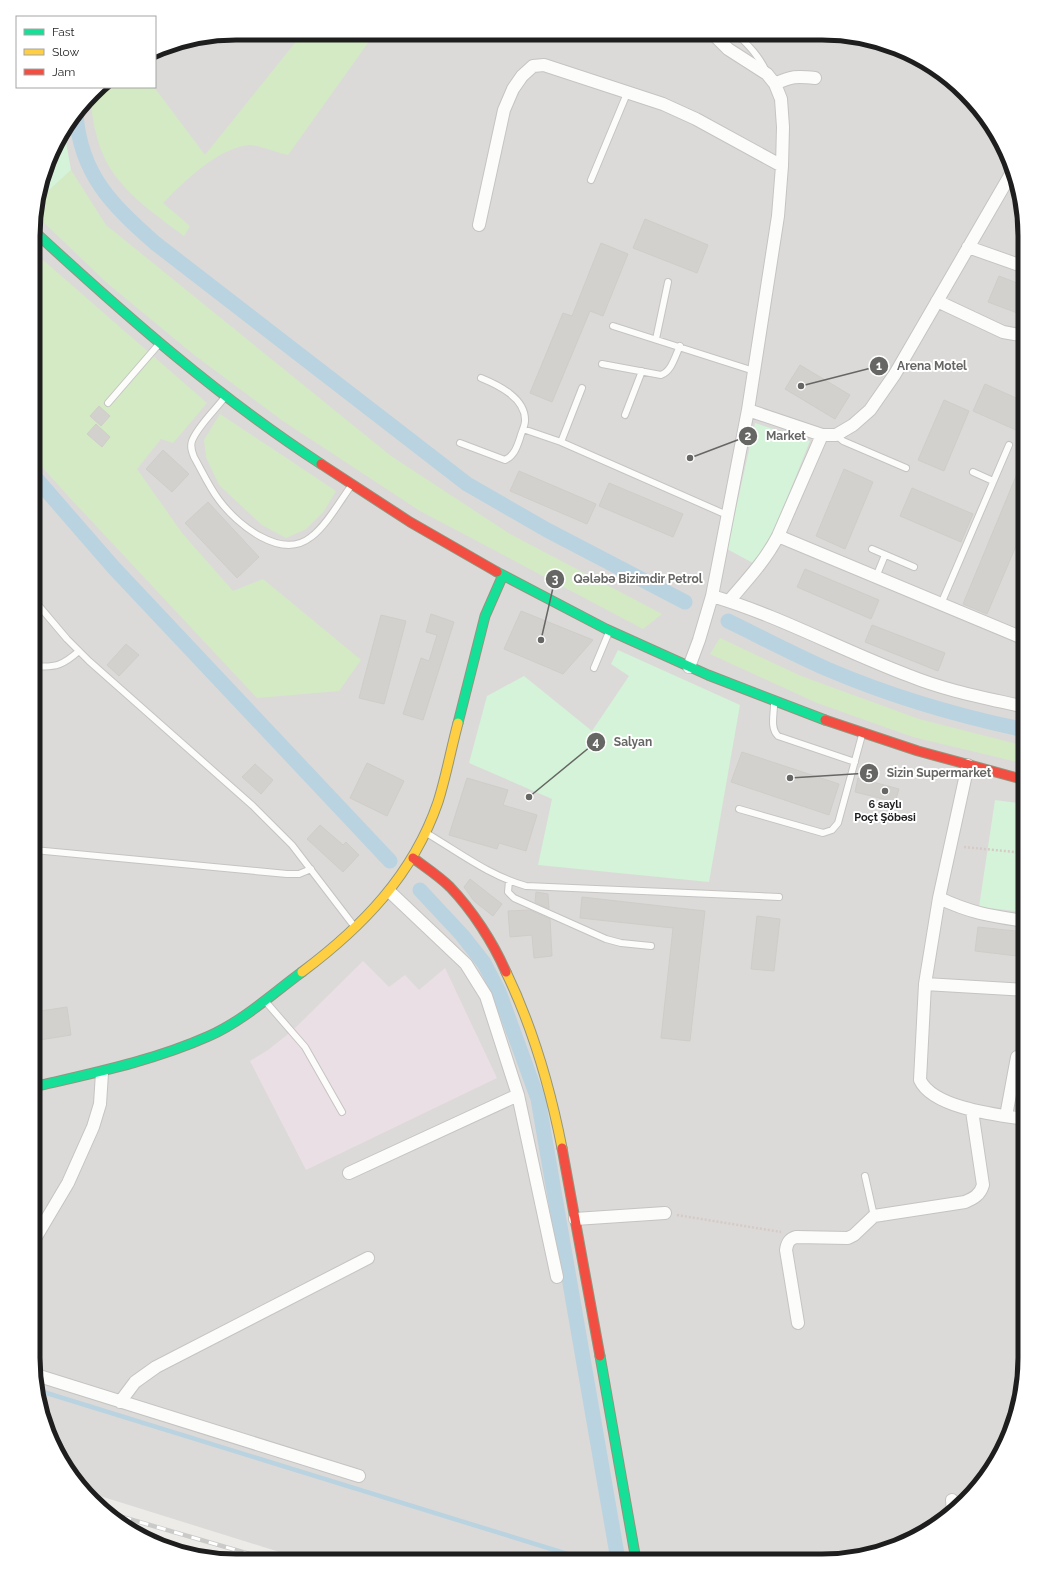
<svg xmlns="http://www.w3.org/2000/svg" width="1058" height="1594" font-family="Raleway,sans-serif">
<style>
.residential{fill:#dbdad8}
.industrial{fill:#eadfe4}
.grass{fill:#d4eac5}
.park{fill:#d4f3d8}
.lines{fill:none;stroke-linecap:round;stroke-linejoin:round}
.stream{stroke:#bad3e0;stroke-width:4.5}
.canal{stroke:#bad3e0;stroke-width:15}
.building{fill:#d3d1ce;stroke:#cfcdc8}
.lane-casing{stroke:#c5c4c3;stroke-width:8}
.street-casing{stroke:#c5c4c3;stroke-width:14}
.fast-casing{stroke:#91967e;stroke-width:11}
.slow-casing{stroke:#91967e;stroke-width:11}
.jam-casing{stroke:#91967e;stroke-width:11}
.path{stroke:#d6cac7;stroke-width:2.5;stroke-dasharray:2 2;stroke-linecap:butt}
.lane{stroke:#fcfcfb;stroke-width:6}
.street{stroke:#fcfcfb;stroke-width:12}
.fast{stroke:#16e098;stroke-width:9}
.slow{stroke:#ffcf43;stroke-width:9}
.jam{stroke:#f24e42;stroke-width:9}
.rail-casing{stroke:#cacac9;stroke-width:4.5}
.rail{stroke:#fff;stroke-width:3;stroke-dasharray:9;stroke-linecap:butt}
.poi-dot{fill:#666664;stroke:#fff;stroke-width:1.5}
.labels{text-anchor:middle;stroke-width:4;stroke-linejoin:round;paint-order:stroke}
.poi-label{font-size:11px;font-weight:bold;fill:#1e1e1e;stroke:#fff}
.rim{fill:none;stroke:#1e1e1e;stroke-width:5}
.leader{fill:none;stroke:#666664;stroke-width:1.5}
.callout-dot{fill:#666664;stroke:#fff;stroke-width:1.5}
.mark-label{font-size:12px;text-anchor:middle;font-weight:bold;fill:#fff}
.callout-label{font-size:12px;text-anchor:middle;font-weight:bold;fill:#666664;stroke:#fff;stroke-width:4;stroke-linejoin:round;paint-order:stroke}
</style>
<rect width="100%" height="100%" fill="#ecebe7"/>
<path class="residential" d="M 236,33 L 849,35 L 900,48 L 946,75 L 983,112 L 1009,158 L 1025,236 L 1025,1372 L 1014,1424 L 983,1482 L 946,1519 L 900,1545 L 823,1561 L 305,1560 L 84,1491 L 75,1482 L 49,1436 L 33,1358 L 35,209 L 60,135 L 99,87 L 155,87 L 155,53 L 170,44 Z"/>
<path class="industrial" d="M 363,961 L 389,987 L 405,975 L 419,990 L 445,968 L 497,1078 L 306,1170 L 250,1061 L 268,1050 L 292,1031 Z"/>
<path class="grass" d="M 303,33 L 375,33 L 288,155 C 278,153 258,145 249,145 C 217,148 184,182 163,203 L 190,226 L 184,236 C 148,209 108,183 97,137 C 93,124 92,111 90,98 L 99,87 L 154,87 L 205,155 Z
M 71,170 L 106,225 L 391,456 L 510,534 L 662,614 L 643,629 L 420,511 L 283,421 L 193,354 L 107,283 L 35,214 L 38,200 Z
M 43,260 L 207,403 L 173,443 L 161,439 L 137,469 L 182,533 L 233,591 L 263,579 L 361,660 L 339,691 L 257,698 L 70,498 L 34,458 L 35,268 Z
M 220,414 L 336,491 L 324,511 L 306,529 L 286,538 L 262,525 L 219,485 L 206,457 L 204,440 Z
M 720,638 L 801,676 L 919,719 L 1025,746 L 1025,764 L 913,737 L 817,703 L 710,654 Z"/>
<path class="park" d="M 64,130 L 71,170 L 38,200 L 60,135 Z
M 755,423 L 810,441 L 773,533 L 753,563 L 727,549 Z
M 618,650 L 740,705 L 709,882 L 538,865 L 552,799 L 469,763 L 487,696 L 524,676 L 592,731 L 629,676 L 611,664 Z
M 995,800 L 1025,804 L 1025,912 L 979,907 Z"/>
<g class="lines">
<path class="stream" d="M 40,1391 L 587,1560"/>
<path class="canal" d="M 76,115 C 81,175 112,205 155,243 L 467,484 L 547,530 L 685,602
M 34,476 L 114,568 L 390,861
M 728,621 C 761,637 793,654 827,669 C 890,696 958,716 1025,730
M 420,890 L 462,935 L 484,963 L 499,992 L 538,1099 L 618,1560"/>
</g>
<path class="building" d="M 645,219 L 708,245 L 697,273 L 633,248 Z
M 601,243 L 628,254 L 603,316 L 590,311 L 552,402 L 530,393 L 563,313 L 572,316 Z
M 999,276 L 1025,286 L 1025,316 L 988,302 Z
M 800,365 L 850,395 L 835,419 L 785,389 Z
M 985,384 L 1025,402 L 1025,434 L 973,411 Z
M 944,400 L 969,411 L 944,471 L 918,460 Z
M 99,406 L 110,416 L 101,426 L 90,416 Z
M 96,424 L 110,437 L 102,447 L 87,434 Z
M 163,450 L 189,474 L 172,492 L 146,469 Z
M 1024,457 L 1025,525 L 987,614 L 963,604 Z
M 844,469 L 873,482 L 845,549 L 816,536 Z
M 519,471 L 596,504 L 587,524 L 510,491 Z
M 609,483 L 683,514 L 673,537 L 599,506 Z
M 912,488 L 973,514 L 961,542 L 900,516 Z
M 208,502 L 259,557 L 237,578 L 185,523 Z
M 805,569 L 879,600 L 871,619 L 797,587 Z
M 521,611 L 593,640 L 563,674 L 504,649 Z
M 431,614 L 454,622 L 423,720 L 403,714 L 421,658 L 429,661 L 437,635 L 426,632 Z
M 381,615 L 406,621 L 384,704 L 359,698 Z
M 872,625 L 945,653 L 938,671 L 865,642 Z
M 126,644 L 139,655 L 119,676 L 107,665 Z
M 742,752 L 839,784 L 829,815 L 731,782 Z
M 367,763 L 404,781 L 387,816 L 350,798 Z
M 255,764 L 273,780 L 261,794 L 242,777 Z
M 467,778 L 508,790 L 503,805 L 537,815 L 526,851 L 499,843 L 497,849 L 449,835 Z
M 858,778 L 899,789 L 895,802 L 855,792 Z
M 320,825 L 343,845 L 346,842 L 359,855 L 343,872 L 307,839 Z
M 470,879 L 502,904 L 493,916 L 474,901 L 464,887 Z
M 536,892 L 548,894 L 549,909 L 535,902 Z
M 582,897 L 705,911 L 690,1041 L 661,1038 L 673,928 L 580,918 Z
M 530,910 L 550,919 L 552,956 L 534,958 L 532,935 L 510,937 L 508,911 Z
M 757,916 L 780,919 L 774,971 L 751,969 Z
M 978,927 L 1025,932 L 1025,957 L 975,951 Z
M 67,1007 L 71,1035 L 33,1041 L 34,1012 Z"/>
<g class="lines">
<defs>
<path id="lane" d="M 737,34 C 749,46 759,56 766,71
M 591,180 L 628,91
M 613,326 L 754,371
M 656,339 L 668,282
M 602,364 L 661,375 C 672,371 675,356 680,346
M 225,397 C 216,409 197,427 192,441 C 190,447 192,452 194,457 C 202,471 209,487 219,500 C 237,524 281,561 311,537 C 326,526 340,501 351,486
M 108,403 L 159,344
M 625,415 L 642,371
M 523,429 L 561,442 L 727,515
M 836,435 L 843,441 L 906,468
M 561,442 L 582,388
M 460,443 L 505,460 C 514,456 517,447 520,438 C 521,433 525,426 525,421 C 526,398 498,385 481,378
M 973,472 L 993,481
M 872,549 L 914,567
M 876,577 L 885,555
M 34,600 L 67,639 L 89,661 L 253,806 L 292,845 L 354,926
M 941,604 L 1009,445
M 34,666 C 56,668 63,665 79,651
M 594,668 L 609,632
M 774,705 C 774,715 770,728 778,736 L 855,762
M 739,809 L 823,833 L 832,830 L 838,823 L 862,735
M 428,834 C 460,853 490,876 526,886 L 779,897
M 34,850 L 287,874 L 299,874 L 311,869
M 509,881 L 508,892 L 514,898 L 606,939 L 621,943 L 651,946
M 266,1002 L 305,1047 L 342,1112
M 33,1060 L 38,1085
M 865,1176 L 874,1216"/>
<path id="street" d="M 775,84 C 791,76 797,76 815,78
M 479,225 L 504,110 L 513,89 L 522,76 L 533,66 L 544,65 L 663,104 L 696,119 L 782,166
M 968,247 L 1025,267
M 937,301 L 1003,332 L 1025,336
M 748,410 L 822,435 L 836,435 L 853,425 L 870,410 L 895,374 L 1012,172
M 778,536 L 1025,639
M 712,596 C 780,616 843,651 910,676 C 947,691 986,698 1025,707
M 729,601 C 747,580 765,561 778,536 L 822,435
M 689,667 L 699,640 L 712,596 L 748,410 L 778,216 L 782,166 L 783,127 L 781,99 L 775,84 L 767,74 L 728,49 L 713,34
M 968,765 L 939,898 C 971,913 990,916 1025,921
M 390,892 L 466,964 L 486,996 L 518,1095 L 557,1277
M 939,898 L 925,984 L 920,1080 C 933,1108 997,1115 1025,1119
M 925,984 L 1025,990
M 1006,1116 L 1017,1057
M 349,1173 L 518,1095
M 575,1219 L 665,1213
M 33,1242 L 68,1183 L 93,1127 L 100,1104 L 102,1073
M 798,1323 L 786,1250 C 787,1243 789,1239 796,1237 L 848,1238 L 854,1235 L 874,1216 L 965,1202 C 974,1198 980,1195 983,1185 L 972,1111
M 36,1375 L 359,1476
M 120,1402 L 135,1382 L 156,1367 L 368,1258
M 952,1500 L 953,1512"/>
<path id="fast" d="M 35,232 C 125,315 218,397 321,464
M 497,572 L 606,629 L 708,675 L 825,720
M 458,723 L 485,616 L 503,575
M 33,1087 C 93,1073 153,1061 209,1036 C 243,1021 272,994 302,972
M 600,1356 L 636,1560"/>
<path id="slow" d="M 302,972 C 362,927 413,875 438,802 C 446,777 451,749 458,723
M 506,972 C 533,1028 550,1087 562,1148"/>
<path id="jam" d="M 321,464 L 410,522 L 497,572
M 825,720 L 918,751 L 1025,780
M 413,858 C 425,867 439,876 450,887 C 472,910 493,942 506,972
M 562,1148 L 600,1356"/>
</defs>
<use href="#lane" class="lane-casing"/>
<use href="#street" class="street-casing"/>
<use href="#fast" class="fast-casing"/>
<use href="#slow" class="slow-casing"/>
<use href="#jam" class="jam-casing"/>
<path class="path" d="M 964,847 L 1025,853
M 677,1215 L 781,1232"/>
<use href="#lane" class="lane"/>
<use href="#street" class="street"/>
<use href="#fast" class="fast"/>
<use href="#slow" class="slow"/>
<use href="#jam" class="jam"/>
<defs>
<path id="rail" d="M 105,1512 L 267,1559"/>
</defs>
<use href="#rail" class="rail-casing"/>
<use href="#rail" class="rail"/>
</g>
<circle class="poi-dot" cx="885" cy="791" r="4"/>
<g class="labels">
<g class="poi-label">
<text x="885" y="808">6 saylı<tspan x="885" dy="13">Poçt Şöbəsi</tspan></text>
</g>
</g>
<path d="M0 0H1058V1594H0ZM236 40H822A196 196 0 0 1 1018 236V1358A196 196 0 0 1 822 1554H236A196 196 0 0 1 40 1358V236A196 196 0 0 1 236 40Z" fill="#fff" fill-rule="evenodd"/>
<path class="rim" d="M236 40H822A196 196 0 0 1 1018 236V1358A196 196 0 0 1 822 1554H236A196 196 0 0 1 40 1358V236A196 196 0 0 1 236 40Z"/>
<path class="leader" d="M801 386L879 366M690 458L748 436M541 640L555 579M529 797L596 742M790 778L869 773"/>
<g class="callout-dot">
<circle cx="801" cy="386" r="4"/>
<circle cx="690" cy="458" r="4"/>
<circle cx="541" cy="640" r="4"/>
<circle cx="529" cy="797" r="4"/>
<circle cx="790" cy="778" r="4"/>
<circle cx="879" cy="366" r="10"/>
<circle cx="748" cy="436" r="10"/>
<circle cx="555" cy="579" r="10"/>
<circle cx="596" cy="742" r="10"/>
<circle cx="869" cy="773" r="10"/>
</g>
<g class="mark-label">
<text x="879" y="370">1</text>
<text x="748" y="440">2</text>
<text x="555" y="583">3</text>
<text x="596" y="746">4</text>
<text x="869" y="777">5</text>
</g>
<g class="callout-label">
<text x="932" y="370">Arena Motel</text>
<text x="786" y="440">Market</text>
<text x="638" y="583">Qələbə Bizimdir Petrol</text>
<text x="633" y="746">Salyan</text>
<text x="939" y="777">Sizin Supermarket</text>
</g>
<rect x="16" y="16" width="140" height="72" fill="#ffffff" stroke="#a5a5a5"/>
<rect x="24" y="29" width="20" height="6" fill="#16e098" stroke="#a5a5a5"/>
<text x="52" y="36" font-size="12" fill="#1e1e1e">Fast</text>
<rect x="24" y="49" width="20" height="6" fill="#ffcf43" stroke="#a5a5a5"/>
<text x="52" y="56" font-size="12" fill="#1e1e1e">Slow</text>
<rect x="24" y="69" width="20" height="6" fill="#f24e42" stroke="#a5a5a5"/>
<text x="52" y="76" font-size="12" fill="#1e1e1e">Jam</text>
</svg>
